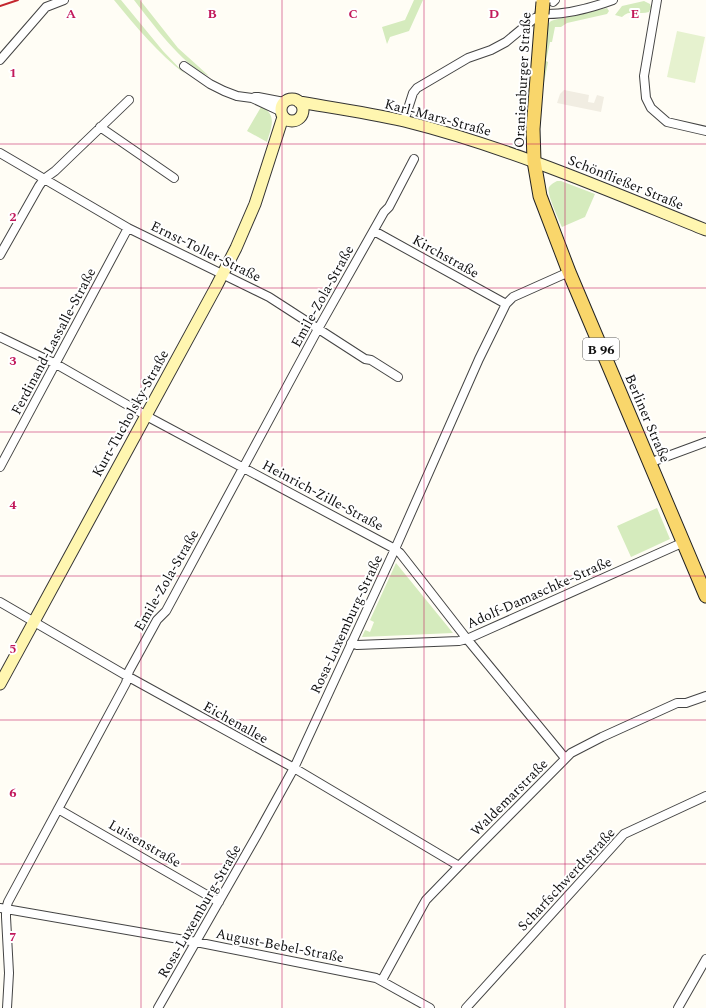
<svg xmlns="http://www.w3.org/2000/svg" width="706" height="1008" font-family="Spectral,serif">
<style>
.green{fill:#d5ebbd}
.pitch{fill:#e6f2cf}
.plaza{fill:#f1ede2}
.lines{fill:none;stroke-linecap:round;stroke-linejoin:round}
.minor-casing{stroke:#444;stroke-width:10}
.secondary-casing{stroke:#333;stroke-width:13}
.primary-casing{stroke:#222;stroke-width:15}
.minor{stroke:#fff;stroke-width:8}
.secondary{stroke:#fff6b0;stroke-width:11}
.primary{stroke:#f9d66b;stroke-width:13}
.rail{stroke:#c4262e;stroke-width:2}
.primary-bridge-casing{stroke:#222;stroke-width:15;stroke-linecap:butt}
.primary-bridge{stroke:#f9d66b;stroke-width:13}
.grid{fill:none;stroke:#c2185b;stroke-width:1;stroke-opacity:0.55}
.labels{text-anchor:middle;stroke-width:4;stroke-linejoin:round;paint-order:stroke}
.shield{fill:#fff;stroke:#585858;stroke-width:1}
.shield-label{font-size:13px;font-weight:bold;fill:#111}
.street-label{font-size:14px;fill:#111;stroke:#fff}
.grid-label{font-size:13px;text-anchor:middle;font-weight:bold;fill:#c2185b;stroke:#fff;stroke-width:4;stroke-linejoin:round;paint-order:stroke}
</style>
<rect width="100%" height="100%" fill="#fffdf5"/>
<path class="green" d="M 114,0 L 121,0 L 163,51 L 185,74 C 158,53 136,27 114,0 Z
M 134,0 L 140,0 L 178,48 L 209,76 C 181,64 153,24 134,0 Z
M 414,0 L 423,0 L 409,31 L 390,37 L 387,44 L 382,27 L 405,20 Z
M 644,1 L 650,4 L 651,7 L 649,12 C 639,15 630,9 622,17 L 615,15 L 622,6 Z
M 607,8 L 609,11 L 607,14 L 567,23 L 561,27 L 555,27 L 552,42 L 550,42 L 546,61 L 548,62 L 543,88 L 547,25 L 551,21 L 554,20 Z
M 261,107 C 278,114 271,128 267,142 L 247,131 Z
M 557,181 L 561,181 L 595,194 L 585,217 L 562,227 C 559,220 546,193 549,187 C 551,184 555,182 557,181 Z
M 657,508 L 670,539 L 631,557 L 617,526 Z
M 396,563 L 453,633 L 362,637 L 365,630 L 370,632 L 374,622 L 370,620 Z"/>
<path class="pitch" d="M 677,31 L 705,37 L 695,83 L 667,77 Z"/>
<path class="plaza" d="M 564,90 L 589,95 L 588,102 L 594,103 L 597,95 L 604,97 L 601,112 L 557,103 L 560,94 Z"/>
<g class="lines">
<defs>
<path id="minor" d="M 657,0 L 644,76 L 646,98 L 651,108 L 667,122 L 706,131
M 553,2 L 555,0
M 542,14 C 565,15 591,8 613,0
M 0,60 L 46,7 L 64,0
M 184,66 L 210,84 L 224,91 L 237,96 L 252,98 L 280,111
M 255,97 L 258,97 L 284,102
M 404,121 L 413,93 L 417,88 L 468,58 L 491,50 L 506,42 L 535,18
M 100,127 L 174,178
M 0,153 L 128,228 L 269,297 L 365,359 L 371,360 L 398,377
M 374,231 L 506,304
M 0,255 L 39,186 L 44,179 L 55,171 L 129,100
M 0,337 L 56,364 L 152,419 L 395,549 L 400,553 L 418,576 L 467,639 L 565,758
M 649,463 L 706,442
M 0,467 L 128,228
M 0,602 L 127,676 L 294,768 L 459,866
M 351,643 L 357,645 L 459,641 L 467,639 L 684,542
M 58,809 L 219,902
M 0,908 L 196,942 L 376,978 L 430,1008
M 382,980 L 422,907 L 426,900 L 459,866 L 571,753 L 602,737 L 677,703 L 686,703 L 706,696
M 7,1008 L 9,973 L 6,917 L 6,909 L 8,902 L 126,683 L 129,671 L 157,620 L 166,611 L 318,329 L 384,212 L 389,207 L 414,159
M 158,1008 L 257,835 L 294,768 L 395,549 L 479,359 L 506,304 L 513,297 L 569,272
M 466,1008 L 624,834 L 706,796
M 678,1008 L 706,959"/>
<path id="secondary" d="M281 110a11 11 0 1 1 22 0a11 11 0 1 1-22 0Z
M 299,102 C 334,108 369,113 404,121 C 508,147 607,190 706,230
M 0,684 L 216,287 L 236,248 L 255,204 L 283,117"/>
<path id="primary" d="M 542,14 L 533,129 L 534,161 L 540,196 L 569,272 L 706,596"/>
</defs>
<use href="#minor" class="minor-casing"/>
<use href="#secondary" class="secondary-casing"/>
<use href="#primary" class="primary-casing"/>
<use href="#minor" class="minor"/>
<use href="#secondary" class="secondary"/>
<use href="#primary" class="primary"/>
<path class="rail" d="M 0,6 L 18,0"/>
<defs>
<path id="primary-bridge" d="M 542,14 L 543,2"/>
</defs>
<use href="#primary-bridge" class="primary-bridge-casing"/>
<use href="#primary-bridge" class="primary-bridge"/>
</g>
<path class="grid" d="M 141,0 L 141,1008M 282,0 L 282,1008M 424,0 L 424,1008M 565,0 L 565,1008M 0,144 L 706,144M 0,288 L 706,288M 0,432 L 706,432M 0,576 L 706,576M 0,720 L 706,720M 0,864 L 706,864"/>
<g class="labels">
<rect class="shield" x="583" y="338" width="36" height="22" rx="3"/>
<g class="shield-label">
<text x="601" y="354">B 96</text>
</g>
<g class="street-label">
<text transform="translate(522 80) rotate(-87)" y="5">Oranienburger Straße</text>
<text transform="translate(438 117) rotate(15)" y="5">Karl-Marx-Straße</text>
<text transform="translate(626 182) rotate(22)" y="5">Schönfließer Straße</text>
<text transform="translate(206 251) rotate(26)" y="5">Ernst-Toller-Straße</text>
<text transform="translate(446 256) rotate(29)" y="5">Kirchstraße</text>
<text transform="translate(322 296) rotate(-61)" y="5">Emile-Zola-Straße</text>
<text transform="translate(53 341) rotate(-62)" y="5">Ferdinand-Lassalle-Straße</text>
<text transform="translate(130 413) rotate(-61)" y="5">Kurt-Tucholsky-Straße</text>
<text transform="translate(648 418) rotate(67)" y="5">Berliner Straße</text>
<text transform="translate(323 495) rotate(28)" y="5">Heinrich-Zille-Straße</text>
<text transform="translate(166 580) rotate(-60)" y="5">Emile-Zola-Straße</text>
<text transform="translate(539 592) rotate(-24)" y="5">Adolf-Damaschke-Straße</text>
<text transform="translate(346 624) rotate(-65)" y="5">Rosa-Luxemburg-Straße</text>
<text transform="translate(236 722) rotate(29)" y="5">Eichenallee</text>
<text transform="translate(509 797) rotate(-45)" y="5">Waldemarstraße</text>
<text transform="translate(145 843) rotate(30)" y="5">Luisenstraße</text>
<text transform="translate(566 879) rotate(-47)" y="5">Scharfschwerdtstraße</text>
<text transform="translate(199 911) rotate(-60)" y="5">Rosa-Luxemburg-Straße</text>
<text transform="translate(280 945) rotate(11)" y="5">August-Bebel-Straße</text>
</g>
</g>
<g class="grid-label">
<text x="71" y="18">A</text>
<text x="212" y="18">B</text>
<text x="353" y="18">C</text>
<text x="494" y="18">D</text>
<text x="635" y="18">E</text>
<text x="13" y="77">1</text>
<text x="13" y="221">2</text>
<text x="13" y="365">3</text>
<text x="13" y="509">4</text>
<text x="13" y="653">5</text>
<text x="13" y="797">6</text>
<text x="13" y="941">7</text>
</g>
</svg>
